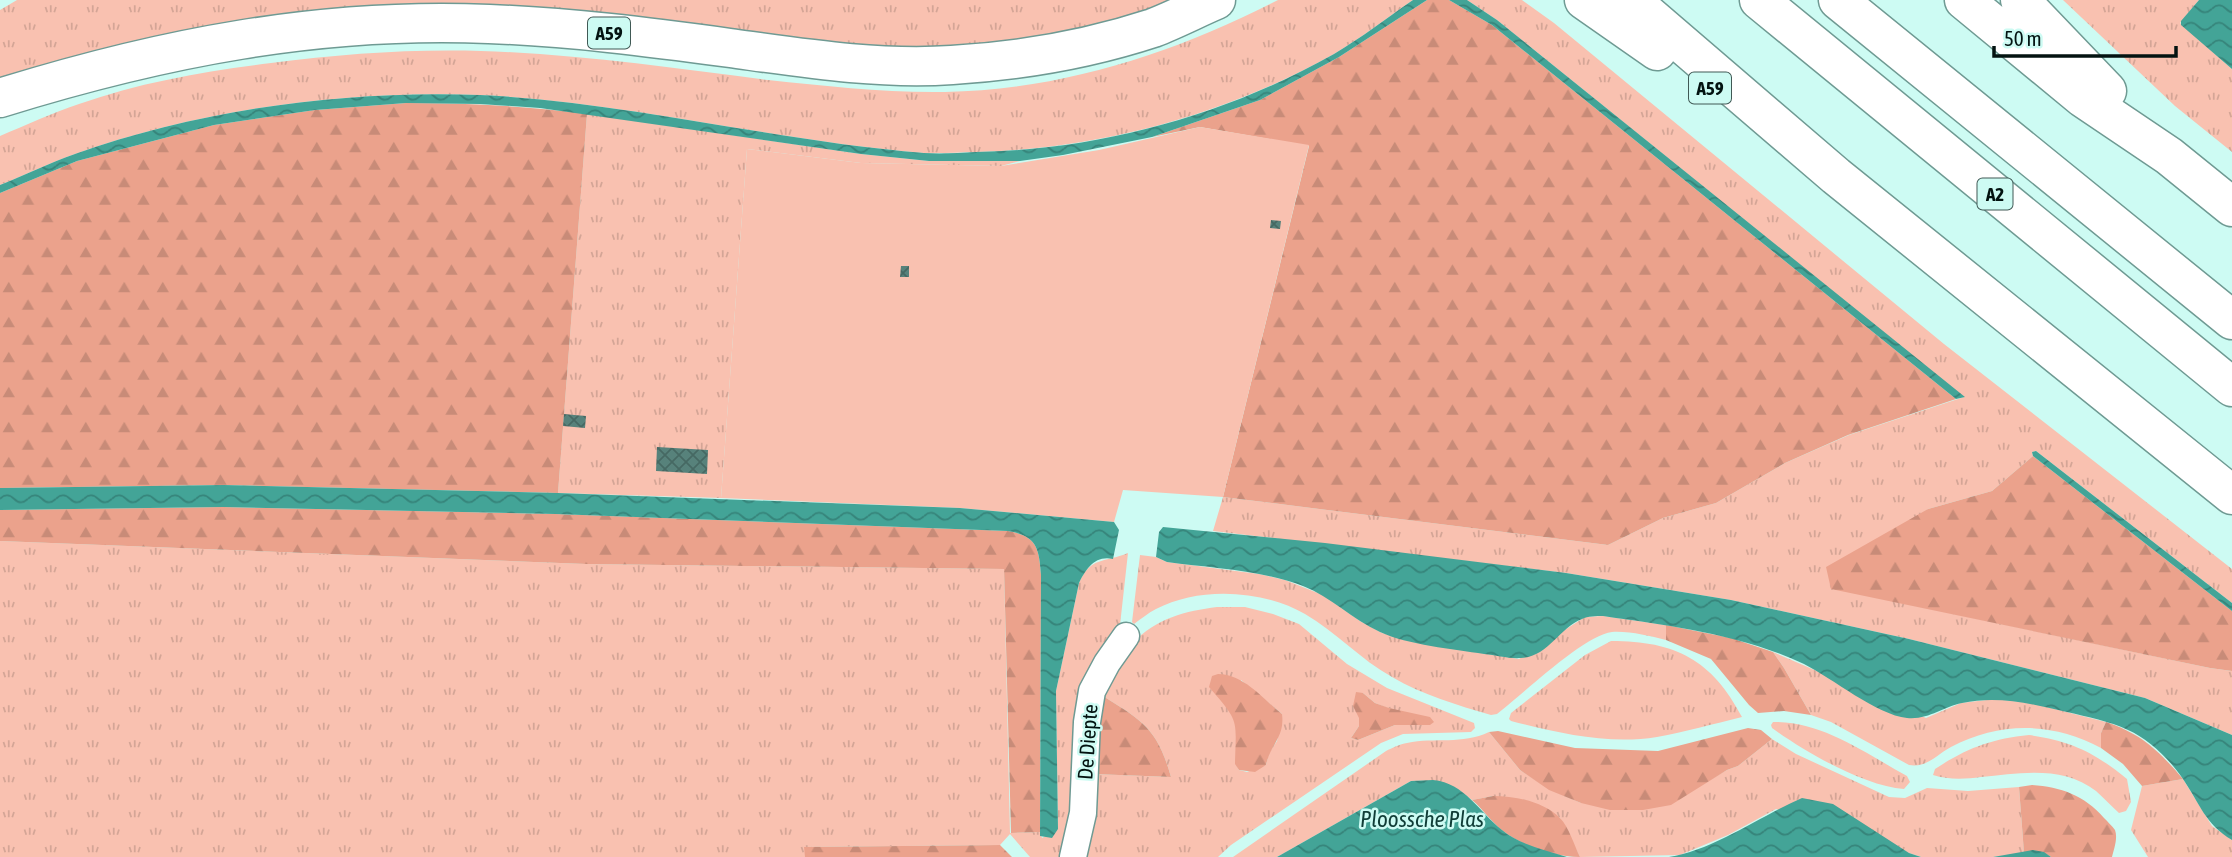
<svg xmlns="http://www.w3.org/2000/svg" width="2232" height="857" font-family="'Asap Condensed',sans-serif">
<style>
.grass{fill:url(#grass-tufts);fill-rule:evenodd}
.forest{fill:url(#forest-firs)}
.green{fill:#f9c1b0}
.water{fill:url(#water-waves)}
.building{fill:url(#building-cross-hatch)}
.lines{fill:none;stroke-linecap:round;stroke-linejoin:round}
.minor-casing{stroke:#6f9a93;stroke-width:29}
.motorway-casing{stroke:#6f9a93;stroke-width:41}
.minor{stroke:#fff;stroke-width:26}
.motorway{stroke:#fff;stroke-width:38}
.labels{text-anchor:middle;stroke-width:5;stroke-linejoin:round;paint-order:stroke}
.shield{fill:#cdfbf3;stroke:#405955;stroke-width:2}
.shield-label{font-size:19px;font-weight:bold;fill:#031311}
.street-label{font-size:21px;fill:#031311;stroke:#cdfbf3}
.water-label{font-size:23px;font-style:italic;fill:#103d37;stroke:#cdfbf3}
</style>
<defs>
<pattern id="grass-tufts" width="24" height="20" patternUnits="userSpaceOnUse" patternTransform="scale(1.75)"><rect width="24" height="20" fill="#f9c1b0"/><path d="M3 7l-1-3M5 7V3M7 7l1-3M15 17l-1-3M17 17v-4M19 17l1-3" fill="none" stroke="#d4a596"/></pattern>
<pattern id="forest-firs" width="22" height="20" patternUnits="userSpaceOnUse" patternTransform="scale(1.75)"><rect width="22" height="20" fill="#eba28c"/><path d="M5 1l3.5 6h-7zM16 11l3.5 6h-7z" fill="#c88b78"/></pattern>
<pattern id="water-waves" width="16" height="10" patternUnits="userSpaceOnUse" patternTransform="scale(1.75)"><rect width="16" height="10" fill="#43a497"/><path d="M0 5q4-4 8 0t8 0" fill="none" stroke="#36847a"/></pattern>
<pattern id="building-cross-hatch" width="8" height="8" patternUnits="userSpaceOnUse" patternTransform="scale(1.75)"><rect width="8" height="8" fill="#57827b"/><path d="M0 0l8 8M0 8l8-8" fill="none" stroke="#466963"/></pattern>
</defs>
<rect width="100%" height="100%" fill="#cdfbf3"/>
<path class="grass" d="M 17,0 L 1182,0 L 1090,31 L 947,48 L 889,48 L 814,42 L 561,10 L 0,84 L 0,10 Z
M 1278,0 L 1413,0 C 1387,18 1361,38 1334,54 C 1225,115 1100,149 976,152 C 959,152 941,154 924,153 C 775,141 629,102 480,95 C 345,90 202,109 75,154 C 49,163 25,175 0,185 L 0,136 C 26,125 52,113 79,104 C 141,82 206,71 271,63 C 341,54 410,49 481,51 C 577,54 673,68 768,80 C 827,86 886,93 945,92 C 1062,90 1175,53 1278,0 Z
M 1467,0 L 1522,0 L 1554,23 L 1944,344 L 2232,569 L 2232,603 L 2036,451 L 2032,452 L 2033,456 L 1992,491 L 1928,509 L 1831,588 L 2210,668 L 2232,671 L 2232,735 L 2145,698 L 1909,639 L 1731,600 L 1566,573 L 1213,531 L 1223,497 L 1608,545 L 1663,518 L 1716,503 L 1785,463 L 1849,435 L 1964,397 L 1497,20 Z
M 2063,0 L 2199,0 L 2180,23 L 2232,69 L 2232,152 L 2175,106 Z
M 587,114 L 861,154 L 929,161 L 1020,161 L 1001,166 L 861,163 L 747,149 L 721,498 L 558,493 Z
M 0,541 L 586,564 L 1004,569 L 1010,833 L 1040,832 L 1042,838 L 1058,829 L 1056,691 L 1079,583 C 1091,556 1104,563 1128,553 L 1120,625 L 1066,857 L 1030,857 L 1010,834 L 1000,845 L 805,847 L 805,857 L 0,857 Z
M 1140,555 L 1156,557 L 1167,562 L 1259,574 L 1285,580 L 1323,595 L 1360,621 L 1382,633 L 1437,646 L 1519,659 L 1585,617 L 1603,616 L 1666,625 L 1666,640 C 1649,636 1630,631 1612,632 C 1584,635 1522,695 1497,714 L 1491,715 C 1457,705 1423,695 1392,677 C 1361,660 1335,631 1305,614 C 1263,590 1200,586 1156,609 C 1148,613 1141,619 1134,624 L 1132,622 Z
M 1217,607 L 1245,607 L 1273,614 L 1299,624 L 1347,664 L 1387,688 L 1474,723 L 1475,728 L 1471,732 L 1403,734 L 1381,743 L 1231,845 L 1218,857 L 1080,857 L 1093,774 L 1171,777 C 1157,727 1142,721 1100,694 C 1110,678 1120,657 1133,643 C 1156,618 1186,611 1217,607 ZM 1241,680 L 1282,714 L 1277,741 L 1269,753 L 1266,765 L 1247,772 L 1239,770 L 1236,764 L 1237,725 L 1233,715 ZM 1363,693 L 1375,703 L 1430,725 L 1395,725 L 1358,740 L 1351,738 L 1359,726 Z
M 1611,641 C 1676,641 1712,660 1742,717 C 1713,724 1685,732 1657,737 C 1609,745 1557,733 1511,721 L 1509,719 L 1511,713 L 1585,655 Z
M 1773,652 L 1926,718 L 1961,703 L 1995,699 L 2031,703 L 2106,722 L 2101,733 L 2101,748 C 2053,722 2000,721 1951,747 C 1936,755 1927,768 1909,765 L 1831,722 L 1811,715 L 1784,668 Z
M 1773,722 C 1822,721 1865,753 1907,776 L 1910,782 L 1904,789 C 1864,786 1805,752 1772,728 L 1771,725 Z
M 1489,732 L 1520,770 L 1549,789 L 1581,803 L 1701,785 L 1727,770 L 1738,766 L 1772,739 L 1796,754 L 1889,797 L 1905,798 L 1927,788 L 1968,791 L 2019,787 L 2024,853 L 1993,857 L 1921,857 L 1776,809 L 1728,835 L 1680,855 L 1580,857 L 1560,818 L 1493,796 L 1472,800 C 1449,781 1440,780 1411,781 L 1277,857 L 1233,857 L 1386,751 C 1392,748 1400,744 1407,743 C 1435,737 1462,745 1489,732 Z
M 2029,735 C 2071,741 2094,752 2127,779 L 2131,802 L 2126,811 L 2119,813 C 2111,806 2104,798 2096,791 C 2063,765 2020,773 1981,777 C 1966,779 1948,780 1933,775 L 1935,769 C 1967,748 1991,739 2029,735 Z
M 2183,779 L 2212,826 L 2232,840 L 2232,857 L 2148,857 L 2131,830 L 2142,786 Z"/>
<path class="forest" d="M 1427,0 L 1449,0 L 1492,25 L 1956,399 L 1848,435 L 1785,463 L 1716,503 L 1663,518 L 1608,545 L 1223,497 L 1309,146 L 1200,127 L 1152,137 L 1260,100 L 1339,57 Z
M 406,103 C 467,103 527,106 587,114 L 558,493 L 224,485 L 0,488 L 0,193 L 77,161 L 214,125 L 315,110 Z
M 2033,456 L 2232,611 L 2232,671 L 2210,668 L 1831,589 L 1826,567 L 1928,509 L 1992,491 Z
M 223,507 L 555,514 L 1008,531 C 1037,536 1039,548 1041,575 L 1040,832 L 1011,833 L 1004,569 L 586,564 L 0,541 L 0,510 Z
M 1666,625 L 1731,638 L 1773,652 L 1784,668 L 1811,715 L 1784,711 L 1758,713 L 1749,705 L 1711,659 L 1666,640 Z
M 1218,674 C 1244,674 1263,699 1282,714 C 1285,737 1271,743 1266,765 L 1255,772 L 1239,770 L 1235,764 C 1236,718 1240,723 1209,687 L 1212,676 Z
M 1356,692 L 1363,693 L 1375,703 L 1389,708 L 1430,717 L 1434,722 L 1430,725 L 1395,725 L 1358,740 L 1351,738 L 1359,726 L 1359,718 L 1353,706 Z
M 1100,694 C 1142,721 1157,727 1171,777 L 1093,774 Z
M 2106,722 C 2142,734 2159,751 2183,779 L 2142,786 L 2123,764 L 2101,748 L 2101,733 Z
M 1748,728 L 1761,730 L 1772,739 L 1738,766 L 1727,770 L 1671,805 L 1643,810 L 1610,810 L 1581,803 L 1549,790 L 1520,770 L 1489,732 L 1498,731 L 1575,748 L 1658,751 Z
M 2032,785 C 2061,787 2084,795 2104,818 C 2107,821 2112,826 2115,830 C 2118,838 2114,849 2112,857 L 2051,857 C 2042,851 2035,850 2024,853 L 2019,787 Z
M 1493,796 C 1515,796 1543,801 1560,818 C 1569,827 1574,845 1580,857 C 1555,857 1524,847 1503,831 C 1492,823 1483,809 1472,800 Z
M 1000,845 L 1012,857 L 805,857 L 804,847 Z"/>
<path class="green" d="M 1200,127 L 1309,145 L 1223,497 L 1123,490 L 1114,522 L 960,508 L 721,498 L 747,149 L 861,163 L 1001,166 L 1099,150 Z"/>
<path class="water" d="M 1413,0 L 1427,0 L 1339,57 L 1260,100 L 1152,137 L 1063,155 L 1020,161 L 929,161 L 861,154 L 540,108 L 480,104 L 406,103 L 315,110 L 214,125 L 77,161 L 0,193 L 0,185 C 25,175 49,163 75,154 C 202,109 345,90 480,95 C 629,102 775,141 924,153 C 941,154 959,153 976,152 C 1100,150 1226,115 1334,54 C 1361,38 1387,18 1413,0 Z
M 1449,0 L 1467,0 L 1497,20 L 1965,397 L 1956,399 L 1492,25 Z
M 2199,0 L 2232,0 L 2232,69 L 2181,25 L 2181,21 Z
M 2036,451 L 2232,603 L 2232,611 L 2033,456 L 2032,452 Z
M 224,485 L 558,493 L 960,508 L 1114,522 L 1119,530 L 1113,559 C 1095,555 1086,569 1079,583 L 1056,691 L 1058,829 L 1052,838 L 1040,836 L 1041,575 C 1039,548 1037,536 1008,531 L 555,514 L 223,507 L 0,510 L 0,488 Z
M 1163,527 L 1325,543 L 1566,573 L 1731,600 L 1909,639 L 2145,698 L 2232,735 L 2232,840 C 2205,824 2200,804 2183,779 C 2170,760 2149,739 2128,730 C 2109,721 2088,717 2067,712 C 2032,704 1998,695 1962,703 C 1942,707 1929,720 1907,718 C 1877,715 1832,678 1804,664 C 1740,634 1671,626 1603,616 C 1596,616 1588,616 1582,619 C 1559,628 1548,657 1521,658 C 1509,659 1496,655 1484,654 C 1453,649 1408,645 1380,632 C 1352,619 1331,597 1303,586 C 1260,570 1212,568 1167,562 L 1156,557 L 1159,532 Z
M 1433,780 C 1465,783 1479,812 1502,830 C 1520,845 1545,850 1567,857 L 1277,857 L 1411,781 Z
M 1802,798 L 1833,804 L 1909,853 L 1921,857 L 1669,857 C 1714,850 1760,816 1802,798 Z
M 2033,850 L 2044,852 L 2051,857 L 1993,857 Z"/>
<path class="building" d="M 1271,220 L 1281,221 L 1280,229 L 1270,228 Z
M 901,266 L 909,266 L 909,277 L 900,277 Z
M 564,414 L 586,416 L 585,428 L 563,426 Z
M 657,447 L 708,450 L 707,474 L 656,471 Z"/>
<g class="lines">
<defs>
<path id="minor" d="M 1073,857 L 1083,813 L 1087,722 L 1092,691 L 1107,663 L 1126,636"/>
<path id="motorway" d="M 1584,0 L 1657,51
M 1631,0 L 1836,176 L 2232,495
M 1759,0 L 2232,387
M 1838,0 L 2232,320
M 1964,0 L 2083,98 L 2169,156 L 2232,207
M 2020,0 L 2107,91
M 0,98 C 161,48 319,17 489,24 C 570,27 649,37 730,48 C 803,58 878,70 952,65 C 1019,61 1089,49 1153,28 C 1174,20 1195,9 1216,0"/>
</defs>
<use href="#minor" class="minor-casing"/>
<use href="#motorway" class="motorway-casing"/>
<use href="#minor" class="minor"/>
<use href="#motorway" class="motorway"/>
</g>
<g class="labels">
<g class="shield">
<rect x="588" y="17.5" width="42" height="31" rx="5"/>
<rect x="1689" y="72.5" width="42" height="31" rx="5"/>
<rect x="1977.5" y="178.5" width="35" height="31" rx="5"/>
</g>
<g class="shield-label">
<text x="609" y="40">A59</text>
<text x="1710" y="95">A59</text>
<text x="1995" y="201">A2</text>
</g>
<g class="street-label">
<text transform="translate(1088 742) rotate(-86)" y="7">De Diepte</text>
</g>
<g class="water-label">
<text x="1422" y="827">Ploossche Plas</text>
</g>
</g>
<path d="M1994 46v10h182v-10" fill="none" stroke="#031311" stroke-width="3.5"/>
<text x="2004" y="46" font-size="21" fill="#031311" stroke="#cdfbf3" stroke-width="5" paint-order="stroke">50 m</text>
</svg>
